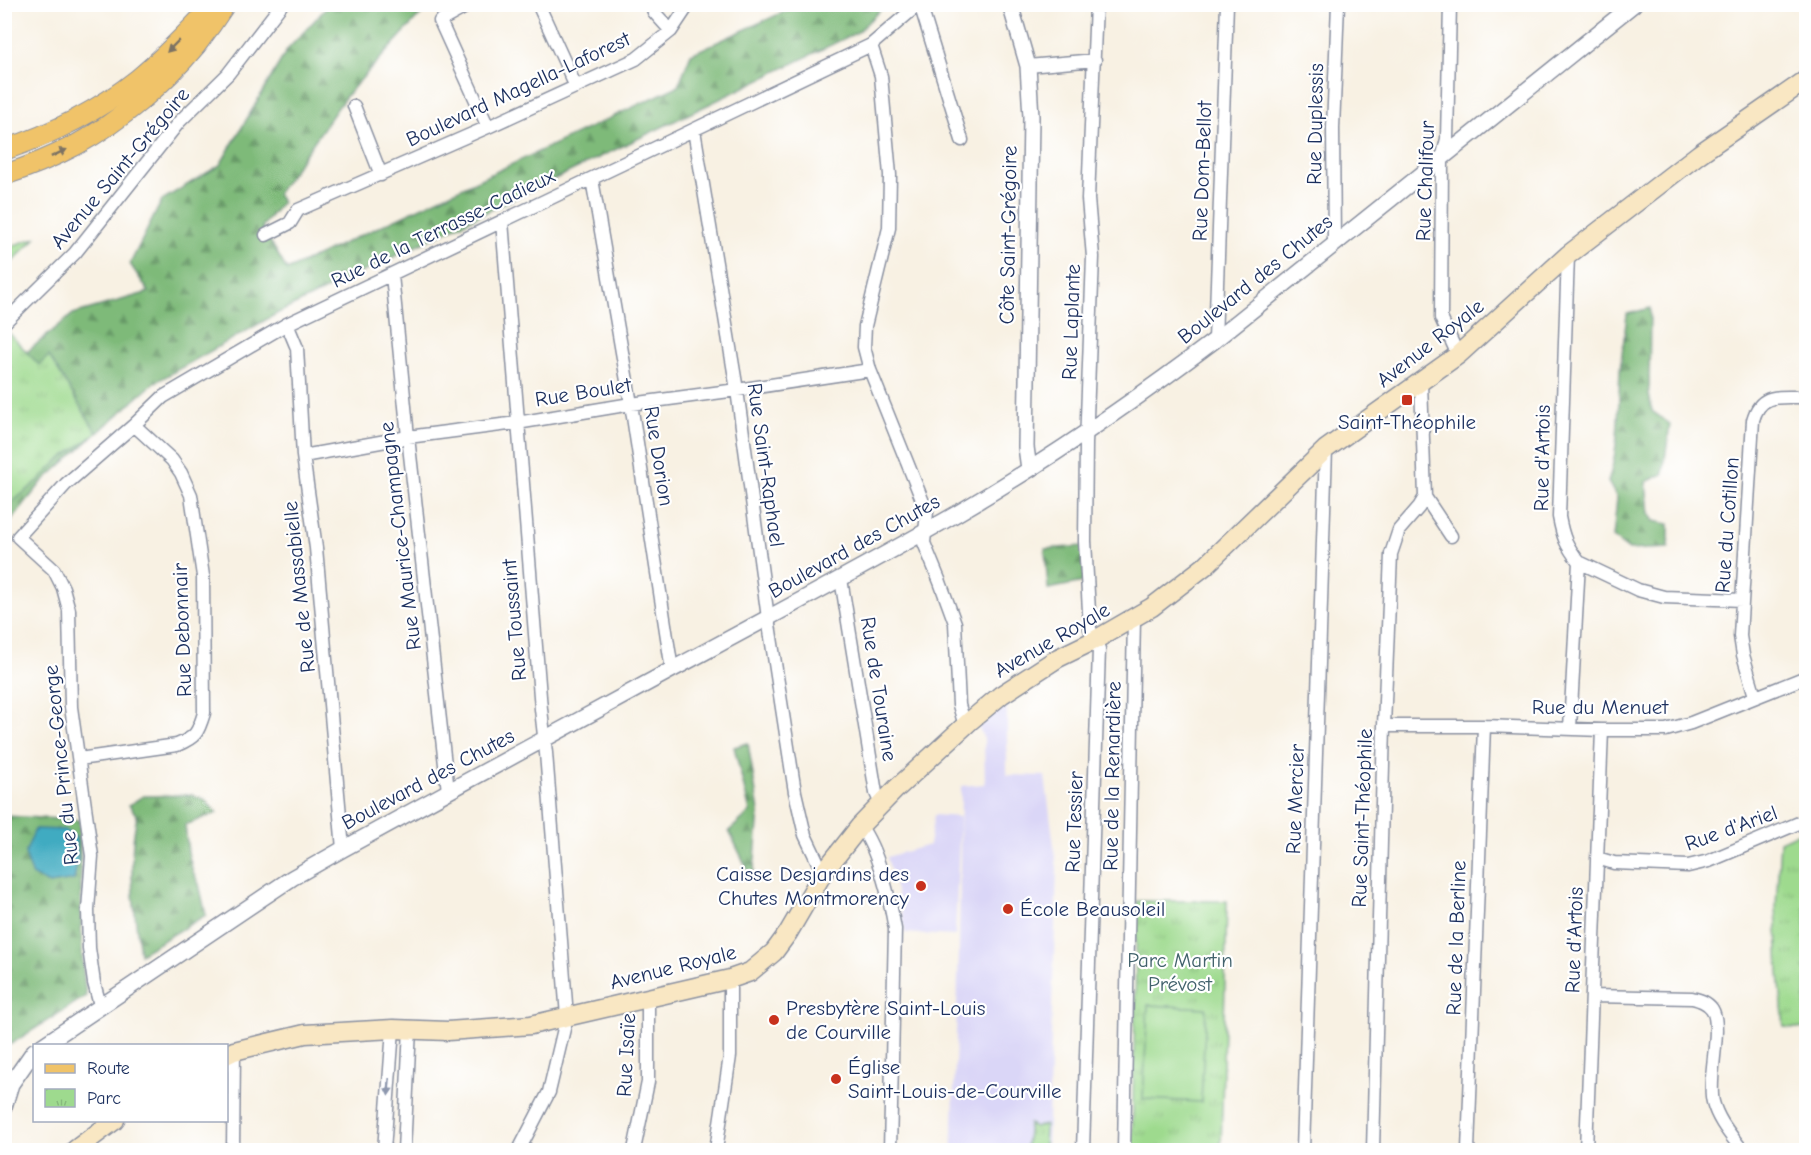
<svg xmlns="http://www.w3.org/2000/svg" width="1811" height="1155" font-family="'Comic Neue',sans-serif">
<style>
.built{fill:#dad6f7}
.forest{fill:url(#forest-firs);stroke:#4c746c;stroke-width:1.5}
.park{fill:url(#park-tufts);stroke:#5c8476;stroke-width:1.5}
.garden{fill:#9eda8e;stroke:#5c8476;stroke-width:1.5}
.water{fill:#41abc1;stroke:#2e6d90;stroke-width:1.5}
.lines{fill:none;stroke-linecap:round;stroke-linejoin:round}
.minor-casing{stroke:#8a90a0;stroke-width:15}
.tertiary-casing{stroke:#8a90a0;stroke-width:18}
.secondary-casing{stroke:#8a90a0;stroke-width:21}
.primary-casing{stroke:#8a90a0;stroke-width:22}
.minor{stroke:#fff;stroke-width:12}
.tertiary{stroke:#fff;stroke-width:15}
.secondary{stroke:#f9e7c3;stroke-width:18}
.primary{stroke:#f0c369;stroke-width:20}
.oneway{fill:#7b7263}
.oneway2{fill:#8d97ae}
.poi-dot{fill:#c8321e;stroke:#fff;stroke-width:2}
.labels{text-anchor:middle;stroke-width:4.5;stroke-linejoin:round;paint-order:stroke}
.street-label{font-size:21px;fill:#1b2f5e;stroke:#fff}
.poi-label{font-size:21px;fill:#1b2f5e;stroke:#fff;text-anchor:start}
.park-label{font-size:21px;fill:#42626c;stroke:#fff}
</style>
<defs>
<pattern id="forest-firs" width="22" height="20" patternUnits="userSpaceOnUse" patternTransform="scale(1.5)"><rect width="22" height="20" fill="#7eba79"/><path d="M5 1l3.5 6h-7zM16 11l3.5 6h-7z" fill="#669866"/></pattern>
<pattern id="park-tufts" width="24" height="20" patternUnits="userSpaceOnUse" patternTransform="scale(1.5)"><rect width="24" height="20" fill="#9eda8e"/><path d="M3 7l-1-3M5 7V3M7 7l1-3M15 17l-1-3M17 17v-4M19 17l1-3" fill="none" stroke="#88bb7d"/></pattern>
</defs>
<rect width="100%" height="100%" fill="#fff"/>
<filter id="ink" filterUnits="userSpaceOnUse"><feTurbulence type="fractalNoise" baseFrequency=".0167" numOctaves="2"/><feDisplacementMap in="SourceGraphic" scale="12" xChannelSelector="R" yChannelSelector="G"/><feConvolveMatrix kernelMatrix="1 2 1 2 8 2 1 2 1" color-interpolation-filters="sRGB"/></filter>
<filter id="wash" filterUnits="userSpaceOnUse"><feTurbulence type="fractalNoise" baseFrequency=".008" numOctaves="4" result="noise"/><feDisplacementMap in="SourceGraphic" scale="24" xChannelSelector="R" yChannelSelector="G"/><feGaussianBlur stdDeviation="1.35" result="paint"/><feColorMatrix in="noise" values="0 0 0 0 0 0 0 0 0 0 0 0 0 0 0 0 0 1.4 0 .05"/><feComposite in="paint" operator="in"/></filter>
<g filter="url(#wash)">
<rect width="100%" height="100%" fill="#f8f1e3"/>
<path class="built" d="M 1007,697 L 1007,775 L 1045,776 L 1057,869 L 1047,1150 L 952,1150 L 959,948 L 961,786 L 985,784 L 984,739 L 977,723 Z
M 934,815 L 960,817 L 955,936 L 905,933 L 902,913 L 887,857 L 929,845 Z"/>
<path class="forest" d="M 329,5 L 432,5 L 420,15 L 346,96 L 277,194 L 282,202 L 262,227 L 287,270 L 678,86 L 691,54 L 799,5 L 885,5 L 858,32 L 278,313 L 154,383 L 43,481 L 9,523 L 5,524 L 4,352 L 16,361 L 73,314 L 149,292 L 130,264 L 162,200 L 220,165 L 287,50 Z
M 1650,308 L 1649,394 L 1652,411 L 1670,424 L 1663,474 L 1646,482 L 1649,513 L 1654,521 L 1669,524 L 1669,548 L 1629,550 L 1613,538 L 1617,498 L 1608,482 C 1620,446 1618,407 1620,370 C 1622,352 1625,333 1627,314 Z
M 1083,546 L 1084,582 L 1048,589 L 1045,549 Z
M 748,743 L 759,812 L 753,881 L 729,831 L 750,812 L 734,747 Z
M 192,795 L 205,800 L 217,813 L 185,825 L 188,852 L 193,872 L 199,884 L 206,915 L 140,954 C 134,909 127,862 137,816 L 129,805 L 143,796 Z
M 5,816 L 79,820 C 83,879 78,938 86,996 L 5,1048 Z"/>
<path class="park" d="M 35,238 L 32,242 L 5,269 L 5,248 Z
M 9,333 L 39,365 L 49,356 L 97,433 L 58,461 L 39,480 L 5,508 L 4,337 Z
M 1806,829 L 1806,1029 L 1784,1027 L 1779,973 L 1776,906 L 1780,841 Z
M 1137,901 L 1227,901 L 1221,1150 L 1132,1150 Z
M 1029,1124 L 1035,1127 L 1045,1125 L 1044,1150 L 1030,1150 L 1026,1146 Z"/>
<path class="garden" d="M 1148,1005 L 1206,1008 L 1201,1102 L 1143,1099 Z"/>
<path class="water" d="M 35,829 L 65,830 L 76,838 L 78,859 L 74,880 L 49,884 L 33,876 L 25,854 Z"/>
</g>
<g filter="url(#ink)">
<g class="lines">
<defs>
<path id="minor" d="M 471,4 L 440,21 L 488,127
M 538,4 L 576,87
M 651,4 L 654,12 L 671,31
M 920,4 L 962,140
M 1450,4 L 1447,139 L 1442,159 L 1441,318 L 1458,355
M 871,45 L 881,76 L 890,175 L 889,228 L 865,326 L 864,347 L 870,370 L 927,512 L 924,543 L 940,582 L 955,623 L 959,705 L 965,726
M 1028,66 L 1095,60
M 354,106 L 381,175
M 694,130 L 737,390 L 768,618 L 795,792 L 805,835 L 823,873
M 592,179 L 631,404 L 672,670
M 502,221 L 541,709 L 546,753 L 567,1016 L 549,1092 L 519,1150
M 266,235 L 290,223 L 298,210 L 488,127 L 636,59 L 671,31 L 689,4
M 1334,243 L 1333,128 L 1338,4
M 1568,255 L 1559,517 C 1563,538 1566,545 1579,562 L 1570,728
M 392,275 L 408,437 L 448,791
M 4,323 L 75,253 L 179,122 L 228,74 L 282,4
M 287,324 L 297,348 L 303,456 L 316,548 L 343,849
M 1215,340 L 1227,4
M 303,456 L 408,437 L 517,423 L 631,404 L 737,390 L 870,370
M 1425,497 L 1451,536
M 1579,562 L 1638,590 L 1664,597 L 1742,600
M 841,579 L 876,793 L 881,804
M 1755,696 L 1743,655 L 1740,636 L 1753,420 C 1761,391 1781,398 1806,397
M 1384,726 L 1484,726 L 1602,730 L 1666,730 L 1691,723 L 1806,677
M 79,759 L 177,745 C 196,737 198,733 204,713 L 203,576 L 191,495 L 181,473 L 172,460 L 134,425
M 860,826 C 878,849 890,900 895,929 L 890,1150
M 1597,858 L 1614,863 L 1688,866 L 1709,861 L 1806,820
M 1592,996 L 1692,998 C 1700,1000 1707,1002 1712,1009 C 1723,1026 1707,1079 1713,1102 C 1718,1121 1731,1135 1742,1150
M 100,1005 L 94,983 L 89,948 L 88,910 L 92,856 L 71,707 L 69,610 L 63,588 L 54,570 L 18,537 L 66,484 L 134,425 L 163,397 L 287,324 L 871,45 L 919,4
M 233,1150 L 234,1051
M 384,1150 L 393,1029
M 404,1150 L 410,1029
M 634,1150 L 648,1082 L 648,997
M 716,1150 L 730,1056 L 730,979
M 1083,1150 L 1099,649 L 1090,629 L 1085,541 L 1086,444 L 1093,257 L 1088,199 L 1096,4
M 1124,1150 L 1134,618
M 1303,1150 L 1326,449
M 1373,1150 L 1384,726 L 1391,554 L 1399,530 L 1419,507 L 1425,497 L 1421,383
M 1468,1150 L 1484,726
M 1586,1150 L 1602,730"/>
<path id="tertiary" d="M 1010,4 L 1028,66 L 1031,117 L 1026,447 L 1029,469
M 42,1046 L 292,878 L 343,849 C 453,789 563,728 673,669 C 768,618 864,567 958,513 C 1047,461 1133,402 1215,340 L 1634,4
M 4,1107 L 11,1084 L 34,1051"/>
<path id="secondary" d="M 226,1055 L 234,1051 L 305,1034 L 393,1029 L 448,1031 L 531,1025 L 730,979 L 750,972 L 774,952 L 788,933 L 823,873 L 860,826 L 896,789 L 970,721 L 1001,695 L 1058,658 L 1095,640 L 1152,607 L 1205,566 L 1326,449 L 1458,355 L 1568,255 L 1699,154 L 1806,80
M 75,1150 L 115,1120"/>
<path id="primary" d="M 4,150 C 52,134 98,111 138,79 C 164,58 187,33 210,9
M 4,175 C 29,167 53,157 76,145 C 119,122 165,83 196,45 C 206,32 216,18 225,4"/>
</defs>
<use href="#minor" class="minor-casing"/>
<use href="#tertiary" class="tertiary-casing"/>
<use href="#secondary" class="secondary-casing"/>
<use href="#primary" class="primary-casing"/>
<use href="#minor" class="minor"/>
<use href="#tertiary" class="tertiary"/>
<use href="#secondary" class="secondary"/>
<use href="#primary" class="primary"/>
</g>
<defs><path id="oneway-solid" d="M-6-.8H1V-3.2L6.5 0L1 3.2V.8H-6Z" transform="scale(1.5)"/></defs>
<g class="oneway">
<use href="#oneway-solid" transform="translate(173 46) rotate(135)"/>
<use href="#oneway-solid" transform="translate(59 153) rotate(-25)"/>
</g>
<use class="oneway2" href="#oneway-solid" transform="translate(389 1087) rotate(94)"/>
</g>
<g class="poi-dot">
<rect x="1401" y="394" width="12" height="12" rx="3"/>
<circle cx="921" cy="886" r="6"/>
<circle cx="1008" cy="909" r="6"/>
<circle cx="774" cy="1020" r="6"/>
<circle cx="836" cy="1079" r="6"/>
</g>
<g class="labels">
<g class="street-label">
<text transform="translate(518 89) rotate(-25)" y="7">Boulevard Magella-Laforest</text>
<text transform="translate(1315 124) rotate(-89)" y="7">Rue Duplessis</text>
<text transform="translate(120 168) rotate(-50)" y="7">Avenue Saint-Grégoire</text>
<text transform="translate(1202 171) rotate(-88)" y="7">Rue Dom-Bellot</text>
<text transform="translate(1425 181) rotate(-88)" y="7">Rue Chalifour</text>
<text transform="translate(443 228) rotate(-26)" y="7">Rue de la Terrasse-Cadieux</text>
<text transform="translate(1008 235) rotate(-89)" y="7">Côte Saint-Grégoire</text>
<text transform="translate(1255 279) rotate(-39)" y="7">Boulevard des Chutes</text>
<text transform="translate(1071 322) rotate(-88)" y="7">Rue Laplante</text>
<text transform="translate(1430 343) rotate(-38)" y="7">Avenue Royale</text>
<text transform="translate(583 392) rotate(-9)" y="7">Rue Boulet</text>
<text transform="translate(659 456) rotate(81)" y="7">Rue Dorion</text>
<text transform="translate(1542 458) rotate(-89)" y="7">Rue d'Artois</text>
<text transform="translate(766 465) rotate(82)" y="7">Rue Saint-Raphael</text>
<text transform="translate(1727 525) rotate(-86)" y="7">Rue du Cotillon</text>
<text transform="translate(400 536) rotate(-97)" y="7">Rue Maurice-Champagne</text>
<text transform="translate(854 546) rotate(-29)" y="7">Boulevard des Chutes</text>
<text transform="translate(299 587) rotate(-96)" y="7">Rue de Massabielle</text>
<text transform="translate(514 620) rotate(-95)" y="7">Rue Toussaint</text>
<text transform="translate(182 630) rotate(-92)" y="7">Rue Debonnair</text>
<text transform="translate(1052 640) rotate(-30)" y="7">Avenue Royale</text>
<text transform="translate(879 689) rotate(81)" y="7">Rue de Touraine</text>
<text x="1600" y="714">Rue du Menuet</text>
<text transform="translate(61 765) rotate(-96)" y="7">Rue du Prince-George</text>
<text transform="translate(1112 776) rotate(-89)" y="7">Rue de la Renardière</text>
<text transform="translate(428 779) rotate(-28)" y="7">Boulevard des Chutes</text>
<text transform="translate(1295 799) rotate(-88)" y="7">Rue Mercier</text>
<text transform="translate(1362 818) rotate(-88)" y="7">Rue Saint-Théophile</text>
<text transform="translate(1074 822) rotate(-88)" y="7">Rue Tessier</text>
<text transform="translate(1731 828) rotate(-20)" y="7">Rue d'Ariel</text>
<text transform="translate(1456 938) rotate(-88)" y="7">Rue de la Berline</text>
<text transform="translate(1574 940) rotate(-88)" y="7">Rue d'Artois</text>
<text transform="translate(673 967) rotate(-14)" y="7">Avenue Royale</text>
<text transform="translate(626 1055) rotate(-87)" y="7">Rue Isaïe</text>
</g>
<g class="poi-label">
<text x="1407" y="429" text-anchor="middle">Saint-Théophile</text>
<text x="909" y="881" text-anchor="end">Caisse Desjardins des<tspan x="909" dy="24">Chutes Montmorency</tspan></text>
<text x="1020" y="916">École Beausoleil</text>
<text x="786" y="1015">Presbytère Saint-Louis<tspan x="786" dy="24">de Courville</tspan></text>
<text x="848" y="1074">Église<tspan x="848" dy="24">Saint-Louis-de-Courville</tspan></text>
</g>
<g class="park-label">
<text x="1180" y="967">Parc Martin<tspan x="1180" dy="24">Prévost</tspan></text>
</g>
</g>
<rect width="1811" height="1155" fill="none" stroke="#fff" stroke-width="24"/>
<rect x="33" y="1044" width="195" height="78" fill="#ffffff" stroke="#a4acbf" stroke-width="1.5"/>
<rect x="45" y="1064" width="30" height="9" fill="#f0c369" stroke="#a4acbf" stroke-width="1.5"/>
<text x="87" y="1074" font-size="18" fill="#1b2f5e">Route</text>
<rect x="45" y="1089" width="30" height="18" fill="url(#park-tufts)" stroke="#a4acbf" stroke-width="1.5"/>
<text x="87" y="1104" font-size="18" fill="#1b2f5e">Parc</text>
</svg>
